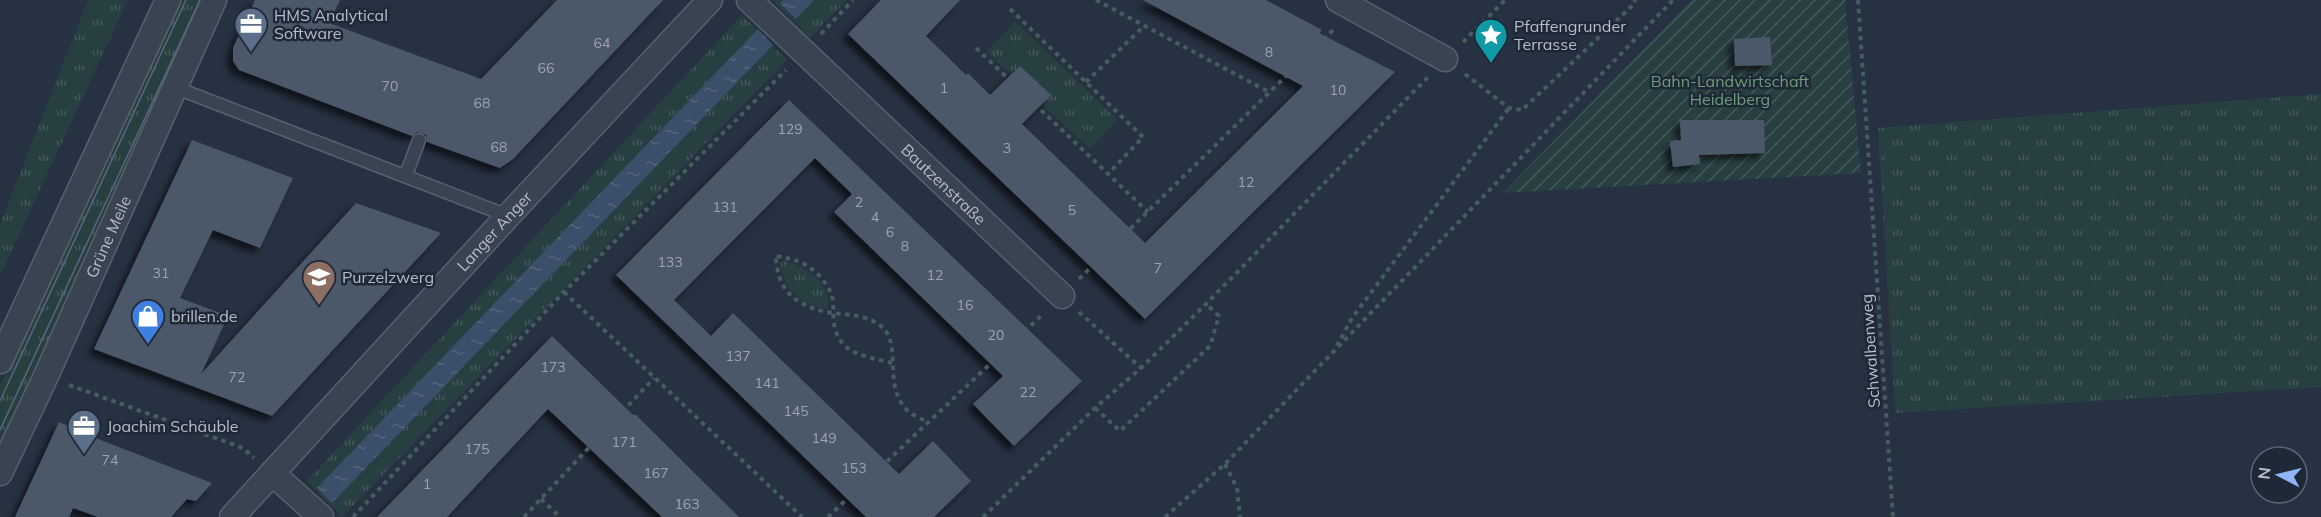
<svg xmlns="http://www.w3.org/2000/svg" width="2321" height="517" font-family="Mulish,sans-serif">
<style>
.grass{fill:url(#grass-tufts)}
.garden{fill:url(#garden-furrows)}
.water{fill:url(#water-ripples)}
.building{fill:#4c586a;filter:url(#shadow)}
.lines{fill:none;stroke-linecap:round;stroke-linejoin:round}
.lane-casing{stroke:#58616e;stroke-width:15}
.street-casing{stroke:#58616e;stroke-width:27}
.path{stroke:#465c5f;stroke-width:4;stroke-dasharray:4.5 4.5;stroke-linecap:butt}
.lane{stroke:#3a4351;stroke-width:12}
.street{stroke:#3a4351;stroke-width:24}
.tram{stroke:#5c6778;stroke-width:1.5}
.labels{text-anchor:middle;stroke-width:5;stroke-linejoin:round;paint-order:stroke}
.number-label{font-size:14px;fill:#9ca4b3}
.poi-label{font-size:16px;fill:#b7becb;stroke:#1f2836;text-anchor:start}
.park-label{font-size:16px;fill:#6d9d79;stroke:#1f2836}
.street-label{font-size:16px;fill:#b7becb;stroke:#1f2836}
</style>
<defs>
<pattern id="grass-tufts" width="24" height="20" patternUnits="userSpaceOnUse" patternTransform="scale(1.5)"><rect width="24" height="20" fill="#283f42"/><path d="M3 7l-1-3M5 7V3M7 7l1-3M15 17l-1-3M17 17v-4M19 17l1-3" fill="none" stroke="#45595c"/></pattern>
<pattern id="garden-furrows" width="10" height="10" patternUnits="userSpaceOnUse" patternTransform="scale(1.5)"><rect width="10" height="10" fill="#283f42"/><path d="M-1 1l2-2M0 10L10 0M9 11l2-2" fill="none" stroke="#45595c"/></pattern>
<pattern id="water-ripples" width="26" height="14" patternUnits="userSpaceOnUse" patternTransform="scale(1.5)"><rect width="26" height="14" fill="#3b4e6a"/><path d="M2 4q2-2 4 0t4 0M15 11q2-2 4 0t4 0" fill="none" stroke="#55667e"/></pattern>
<filter id="shadow"><feDropShadow dx="-5.5" dy="5.5" stdDeviation="3" flood-color="#0009"/></filter>
</defs>
<rect width="100%" height="100%" fill="#263141"/>
<path class="grass" d="M 88,0 L 128,0 L 0,276 L 0,224 Z
M 179,0 L 208,0 L 0,447 L 0,385 Z
M 772,0 L 847,0 L 810,38 Z
M 742,15 L 787,60 L 342,517 L 307,481 Z
M 1015,21 L 1118,120 L 1090,149 L 1041,104 L 1050,95 L 1020,66 L 1011,75 L 987,52 Z
M 2321,94 L 2321,387 L 1895,413 L 1878,128 Z
M 783,261 C 802,263 835,286 827,308 C 804,308 782,288 780,264 Z"/>
<path class="garden" d="M 1692,0 L 1845,0 L 1861,173 L 1503,193 Z"/>
<path class="water" d="M 783,0 L 814,0 L 796,19 L 780,4 Z
M 758,29 L 773,45 L 332,503 L 317,488 Z"/>
<path class="building" d="M 255,0 L 340,0 L 329,23 L 481,79 L 557,0 L 663,0 L 513,159 L 500,168 L 427,142 L 426,135 L 422,133 L 417,132 L 412,136 L 239,70 L 233,61 L 233,48 Z
M 881,0 L 960,0 L 926,36 L 966,75 L 968,73 L 990,95 L 1020,66 L 1051,95 L 1022,124 L 1145,243 L 1303,86 L 1143,0 L 1266,0 L 1322,30 L 1319,33 L 1395,72 L 1145,319 L 848,34 Z
M 1770,37 L 1772,65 L 1735,66 L 1734,39 Z
M 789,100 L 1082,381 L 1014,446 L 973,404 L 1003,376 L 834,212 L 852,194 L 815,158 L 674,300 L 711,336 L 733,313 L 899,474 L 933,441 L 971,481 L 934,517 L 866,517 L 616,275 Z
M 1680,120 L 1764,120 L 1765,153 L 1699,155 L 1700,164 L 1673,167 L 1670,141 L 1681,140 Z
M 192,140 L 293,178 L 260,248 L 213,230 L 180,298 L 228,316 L 201,374 L 356,203 L 441,233 L 272,416 L 94,349 Z
M 552,336 L 633,415 L 635,414 L 739,517 L 662,517 L 548,409 L 447,517 L 377,517 Z
M 59,422 L 103,441 L 212,483 L 196,501 L 187,499 L 171,517 L 98,517 L 73,508 L 69,517 L 15,517 Z"/>
<g class="lines">
<defs>
<path id="lane" d="M 174,87 L 508,216
M 406,175 L 419,140"/>
<g id="street">
<path id="s1" d="M 749,0 L 1062,296"/>
<path d="M 1338,0 L 1445,59"/>
<path d="M 0,361 L 168,0"/>
<path id="s2" d="M 0,473 L 46,376 L 214,0"/>
<path d="M 272,473 L 321,517"/>
<path id="s3" d="M 232,517 L 508,216 L 710,0"/>
</g>
</defs>
<use href="#lane" class="lane-casing"/>
<use href="#street" class="street-casing"/>
<path class="path" d="M 1096,0 L 1269,92
M 1858,0 L 1893,517
M 1010,9 L 1143,137 L 1108,174
M 821,34 L 853,0
M 1463,42 L 1505,0
M 976,48 L 1148,212
M 1465,74 L 1509,108 L 1522,110 L 1634,4 L 1635,0
M 1086,82 L 1144,26
M 1079,279 L 1335,28
M 564,292 L 802,517
M 1079,312 L 1141,368
M 1337,346 L 1352,318 L 1509,108
M 892,363 C 877,359 855,356 844,345 C 831,330 834,317 833,301 C 832,293 828,287 823,280 C 809,263 796,259 775,256 C 777,263 777,272 780,279 C 790,304 817,312 841,314 C 854,315 870,317 881,326 C 904,345 881,385 908,411 C 914,416 922,419 928,422
M 69,385 L 243,448 L 254,458
M 1095,408 L 1120,431 L 1210,346 L 1219,316 L 1206,304
M 1225,464 L 1237,488 L 1240,517
M 541,499 L 560,517
M 353,517 L 564,292 L 786,70
M 524,517 L 654,378
M 828,517 L 1044,313
M 983,517 L 1095,408 L 1141,368 L 1206,304 L 1428,77
M 1165,517 L 1225,464 L 1673,0"/>
<use href="#lane" class="lane"/>
<use href="#street" class="street"/>
<path class="tram" d="M 0,401 L 186,0
M 0,430 L 200,0"/>
</g>
<defs>
<symbol id="office-pin" viewBox="-11 -11 22 30"><path d="M0 17L-7.5 6A9.5 9.5 0 1 1 7.5 6Z" fill="#5c6f8a" stroke="#1f2836"/><path d="M-6-3h4V-5.5h4V-3h4V5H-6ZM-1-4.5V-3h2v-1.5ZM-6 0V1H6V0Z" fill="#fff"/></symbol>
<symbol id="sight-pin" viewBox="-11 -11 22 30"><path d="M0 17L-7.5 6A9.5 9.5 0 1 1 7.5 6Z" fill="#0f9aa8" stroke="#1f2836"/><path d="M0-6L1.8-2.2L6-1.7L2.9 1.2L3.7 5.4L0 3.3L-3.7 5.4L-2.9 1.2L-6-1.7L-1.8-2.2Z" fill="#fff"/></symbol>
<symbol id="school-pin" viewBox="-11 -11 22 30"><path d="M0 17L-7.5 6A9.5 9.5 0 1 1 7.5 6Z" fill="#8d6e63" stroke="#1f2836"/><path d="M0-5L7-2L0 1L-7-2ZM-4 1L0 2.5L4 1V4Q0 6-4 4Z" fill="#fff"/></symbol>
<symbol id="shop-pin" viewBox="-11 -11 22 30"><path d="M0 17L-7.5 6A9.5 9.5 0 1 1 7.5 6Z" fill="#3f7fe0" stroke="#1f2836"/><path d="M-5-2.5h2.3a2.7 3.5 0 0 1 5.4 0H5L5.5 6h-11ZM-1.5-2.5h3a1.5 2.3 0 0 0-3 0Z" fill="#fff"/></symbol>
</defs>
<g fill-rule="evenodd">
<use href="#office-pin" x="232" y="5" width="38" height="52"/>
<use href="#sight-pin" x="1472" y="16" width="38" height="52"/>
<use href="#school-pin" x="300" y="258" width="38" height="52"/>
<use href="#shop-pin" x="129" y="297" width="38" height="52"/>
<use href="#office-pin" x="65" y="407" width="38" height="52"/>
</g>
<g class="labels">
<g class="number-label">
<text x="602" y="48">64</text>
<text x="1269" y="57">8</text>
<text x="546" y="73">66</text>
<text x="390" y="91">70</text>
<text x="944" y="93">1</text>
<text x="1338" y="95">10</text>
<text x="482" y="108">68</text>
<text x="790" y="134">129</text>
<text x="499" y="152">68</text>
<text x="1007" y="153">3</text>
<text x="1246" y="187">12</text>
<text x="859" y="207">2</text>
<text x="725" y="212">131</text>
<text x="1072" y="215">5</text>
<text x="875" y="222">4</text>
<text x="890" y="237">6</text>
<text x="905" y="251">8</text>
<text x="670" y="267">133</text>
<text x="1158" y="273">7</text>
<text x="161" y="278">31</text>
<text x="935" y="280">12</text>
<text x="965" y="310">16</text>
<text x="996" y="340">20</text>
<text x="738" y="361">137</text>
<text x="553" y="372">173</text>
<text x="237" y="382">72</text>
<text x="767" y="388">141</text>
<text x="1028" y="397">22</text>
<text x="796" y="416">145</text>
<text x="824" y="443">149</text>
<text x="624" y="447">171</text>
<text x="477" y="454">175</text>
<text x="110" y="465">74</text>
<text x="854" y="473">153</text>
<text x="656" y="478">167</text>
<text x="427" y="489">1</text>
<text x="687" y="509">163</text>
</g>
<g class="poi-label">
<text x="274" y="21">HMS Analytical<tspan x="274" dy="18">Software</tspan></text>
<text x="1514" y="32">Pfaffengrunder<tspan x="1514" dy="18">Terrasse</tspan></text>
<text x="342" y="283">Purzelzwerg</text>
<text x="171" y="322">brillen.de</text>
<text x="107" y="432">Joachim Schäuble</text>
</g>
<g class="park-label">
<text x="1730" y="87">Bahn-Landwirtschaft<tspan x="1730" dy="18">Heidelberg</tspan></text>
</g>
<g class="street-label">
<text dy="6" stroke="none"><textPath href="#s1" startOffset="268">Bautzenstraße</textPath></text>
<text dy="6" stroke="none"><textPath href="#s3" startOffset="388">Langer Anger</textPath></text>
<text dy="6" stroke="none"><textPath href="#s2" startOffset="260">Grüne Meile</textPath></text>
<text transform="translate(1870 351) rotate(-94)" y="6">Schwalbenweg</text>
</g>
</g>
<g transform="translate(2279 475) rotate(277)"><circle r="28" fill="#1f2836" stroke="#5c6472" stroke-width="1.5"/>
<path d="M0-4.5L10 22L0 15L-10 22Z" fill="#8eb6f9"/>
<text y="-9" font-size="16" font-weight="bold" text-anchor="middle" fill="#b7becb">N</text>
</g>
</svg>
